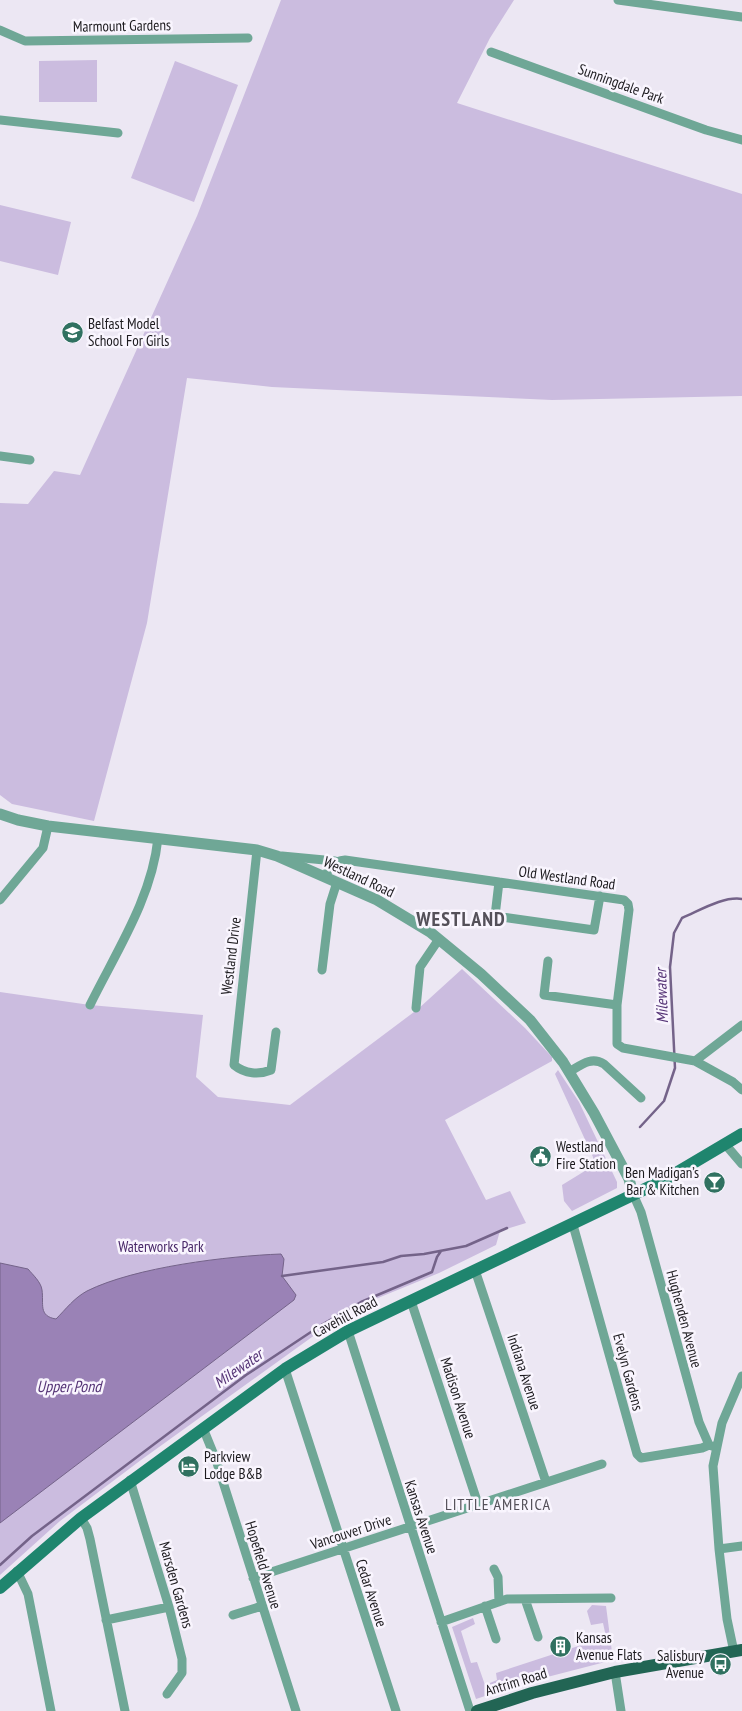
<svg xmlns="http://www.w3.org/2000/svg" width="742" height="1711" font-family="'PT Sans Narrow',sans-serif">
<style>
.green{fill:#cbbcdf}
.water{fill:#9a82b6;stroke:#746389}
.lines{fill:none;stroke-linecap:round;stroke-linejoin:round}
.stream{stroke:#746389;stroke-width:2.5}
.minor{stroke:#6fa796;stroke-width:9}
.tertiary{stroke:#6fa796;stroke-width:11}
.secondary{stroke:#1f856e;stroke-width:12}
.primary{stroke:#226554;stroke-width:12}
.labels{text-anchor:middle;stroke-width:5;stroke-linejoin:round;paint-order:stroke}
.street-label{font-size:15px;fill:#1d1b1f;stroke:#f9f5fe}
.poi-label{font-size:15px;fill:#1d1b1f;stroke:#f9f5fe;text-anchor:start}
.park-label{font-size:15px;fill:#482768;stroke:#f9f5fe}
.water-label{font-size:16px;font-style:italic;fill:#553476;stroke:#f9f5fe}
.neighbourhood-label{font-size:16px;letter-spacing:1px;fill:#545059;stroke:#f9f5fe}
.district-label{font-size:20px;font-weight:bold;letter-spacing:1px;fill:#545059;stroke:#f9f5fe}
</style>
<rect width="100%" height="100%" fill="#ece7f3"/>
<path class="green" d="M 281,0 L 514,0 L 490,38 L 457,103 L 742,194 L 742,396 L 552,400 L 272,387 L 187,378 L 147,623 L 94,821 L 12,804 L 0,795 L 0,503 L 28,504 L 54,471 L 80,475 L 197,216 Z
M 97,60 L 97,102 L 39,102 L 39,61 Z
M 175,61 L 238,85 L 194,202 L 131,178 Z
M 0,205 L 71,222 L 58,275 L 0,261 Z
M 462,969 L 525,1028 L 552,1057 L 552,1061 L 445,1120 L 486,1200 L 510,1191 L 526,1223 L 500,1231 L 496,1245 L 439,1273 L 351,1309 L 141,1460 L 60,1521 L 0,1575 L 0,992 L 90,1005 L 203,1015 L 196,1077 L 218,1097 L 290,1105 L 418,1009 Z
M 558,1070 L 579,1102 L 617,1182 L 617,1188 L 572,1211 L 564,1201 L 562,1185 L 593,1166 L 593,1157 L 555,1074 Z
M 592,1605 L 606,1606 L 613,1660 L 524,1683 L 476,1699 L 452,1627 L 473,1618 L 475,1624 L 461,1631 L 471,1663 L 477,1662 L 485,1685 L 497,1680 L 496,1673 L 606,1637 L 603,1623 L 591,1625 L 587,1611 Z"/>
<path class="water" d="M 281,1254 L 284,1259 L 282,1276 L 296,1295 L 294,1300 L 0,1523 L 0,1263 L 28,1269 C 33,1275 41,1282 42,1290 C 44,1304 38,1316 56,1319 C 66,1309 74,1298 87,1291 C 135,1267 228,1256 281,1254 Z"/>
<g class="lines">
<path class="stream" d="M 640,1127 L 664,1101 L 675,1068 L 670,967 L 674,933 L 682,918 C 699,911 723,896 742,899
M 282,1276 L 383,1262 L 401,1256 L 424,1254 L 466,1246 L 507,1228
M 0,1565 L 32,1536 L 246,1375 L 323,1324 L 361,1302 L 432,1272 L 437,1257 L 441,1251"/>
<path class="minor" d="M 618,0 L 742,17
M 0,30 L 25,41 L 248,38
M 491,52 L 706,130 L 742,140
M 0,120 L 118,133
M 0,456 L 30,460
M 257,850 L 234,1065 C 245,1074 259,1075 271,1070 L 276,1032
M 282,856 L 335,861
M 325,877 C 330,866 333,861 345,860 L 624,900 L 628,904 L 629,910 L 617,1005 L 617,1044 L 623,1048 L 695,1061 L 733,1082 L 742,1090
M 499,882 L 495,916 L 594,930 L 600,896
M 0,900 L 43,848 L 48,826
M 548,961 L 544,995 L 617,1005
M 322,970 L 330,904 L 337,882
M 90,1005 C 116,952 152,898 158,838
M 416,1008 L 420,967 L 439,939
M 695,1061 L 742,1025
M 569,1072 C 581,1065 591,1056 604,1064 L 641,1098
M 725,1144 L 742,1164
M 633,1194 L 641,1212 L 699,1422 L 709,1445 L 715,1447
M 573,1225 L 637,1454 L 641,1458 L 702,1448 L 709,1445
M 475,1270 L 546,1482
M 411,1301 L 478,1504
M 348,1331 L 470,1711
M 285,1369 L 396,1711
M 203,1428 L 216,1460 L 296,1711
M 130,1480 L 169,1607 L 182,1659 L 182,1673 L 167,1694
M 81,1518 L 87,1528 L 90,1539 L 125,1711
M 719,1549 L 742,1546
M 494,1569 L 498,1577 L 499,1602
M 17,1571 L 28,1594 L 51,1711
M 253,1578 L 602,1464
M 525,1599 L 538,1637
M 485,1606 L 496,1639
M 233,1615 L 262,1606
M 106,1620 L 169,1607
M 441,1622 L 507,1599 L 611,1598
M 734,1652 L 727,1619 L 719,1549 L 713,1466 L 722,1423 L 742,1376
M 615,1672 L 621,1711"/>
<path class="tertiary" d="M 0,814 L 18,820 L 48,826 L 257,850 L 277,856 L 377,900 L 430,932 L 481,974 L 530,1020 L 563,1062 L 594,1113 L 629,1179 L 633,1194"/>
<path class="secondary" d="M 0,1588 L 81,1518 L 285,1369 L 348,1331 L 666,1179 L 742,1134"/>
<path class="primary" d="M 477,1711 L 532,1693 L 615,1672 L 742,1650"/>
</g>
<defs>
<symbol id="school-disc" viewBox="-11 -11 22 22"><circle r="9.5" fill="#307160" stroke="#f9f5fe"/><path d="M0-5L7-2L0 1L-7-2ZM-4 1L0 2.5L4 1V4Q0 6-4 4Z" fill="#fff"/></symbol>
<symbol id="civic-disc" viewBox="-11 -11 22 22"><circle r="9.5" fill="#307160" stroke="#f9f5fe"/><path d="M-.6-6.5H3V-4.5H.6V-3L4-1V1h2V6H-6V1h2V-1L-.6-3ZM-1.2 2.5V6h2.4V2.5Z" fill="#fff"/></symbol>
<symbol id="bar-disc" viewBox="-11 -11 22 22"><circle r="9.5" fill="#307160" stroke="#f9f5fe"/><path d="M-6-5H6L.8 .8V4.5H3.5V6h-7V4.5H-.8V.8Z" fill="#fff"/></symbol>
<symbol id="hotel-disc" viewBox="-11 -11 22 22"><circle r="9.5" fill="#307160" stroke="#f9f5fe"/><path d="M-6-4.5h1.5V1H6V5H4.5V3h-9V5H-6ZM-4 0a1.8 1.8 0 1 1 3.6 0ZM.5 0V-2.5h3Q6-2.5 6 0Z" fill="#fff"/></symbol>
<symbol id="building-disc" viewBox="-11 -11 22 22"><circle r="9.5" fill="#307160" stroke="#f9f5fe"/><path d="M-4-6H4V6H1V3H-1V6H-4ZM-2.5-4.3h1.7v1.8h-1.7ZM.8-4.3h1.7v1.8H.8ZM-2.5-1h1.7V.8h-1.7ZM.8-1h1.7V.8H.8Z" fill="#fff"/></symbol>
<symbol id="bus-disc" viewBox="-11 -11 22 22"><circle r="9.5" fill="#307160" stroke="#f9f5fe"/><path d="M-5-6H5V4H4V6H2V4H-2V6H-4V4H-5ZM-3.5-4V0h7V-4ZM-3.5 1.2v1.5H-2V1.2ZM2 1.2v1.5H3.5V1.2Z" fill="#fff"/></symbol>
</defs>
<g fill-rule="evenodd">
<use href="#school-disc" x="60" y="320" width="25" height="25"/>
<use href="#civic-disc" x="528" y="1144" width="25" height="25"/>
<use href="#bar-disc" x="702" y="1170" width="25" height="25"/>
<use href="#hotel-disc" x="176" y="1454" width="25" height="25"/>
<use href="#building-disc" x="548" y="1634" width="25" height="25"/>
<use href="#bus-disc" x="708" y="1652" width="25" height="25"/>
</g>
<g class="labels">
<g class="street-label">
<text transform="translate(122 26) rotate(-1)" y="5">Marmount Gardens</text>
<text transform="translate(621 84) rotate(20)" y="5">Sunningdale Park</text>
<text transform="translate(359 877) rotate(25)" y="5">Westland Road</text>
<text transform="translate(567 878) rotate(8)" y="5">Old Westland Road</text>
<text transform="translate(231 956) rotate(-83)" y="5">Westland Drive</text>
<text transform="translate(345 1317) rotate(-28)" y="5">Cavehill Road</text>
<text transform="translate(684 1319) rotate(75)" y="5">Hughenden Avenue</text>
<text transform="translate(524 1372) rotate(72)" y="5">Indiana Avenue</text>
<text transform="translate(628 1372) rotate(75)" y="5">Evelyn Gardens</text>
<text transform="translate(458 1398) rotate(72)" y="5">Madison Avenue</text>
<text transform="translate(421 1517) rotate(72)" y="5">Kansas Avenue</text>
<text transform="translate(351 1532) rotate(-18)" y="5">Vancouver Drive</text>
<text transform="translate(263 1565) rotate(73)" y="5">Hopefield Avenue</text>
<text transform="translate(176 1585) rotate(74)" y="5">Marsden Gardens</text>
<text transform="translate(371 1593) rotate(72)" y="5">Cedar Avenue</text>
<text transform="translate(516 1682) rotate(-17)" y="5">Antrim Road</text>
</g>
<g class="poi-label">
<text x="88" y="329">Belfast Model<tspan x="88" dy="17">School For Girls</tspan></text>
<text x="556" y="1152">Westland<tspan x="556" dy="17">Fire Station</tspan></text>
<text x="699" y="1178" text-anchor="end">Ben Madigan’s<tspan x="699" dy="17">Bar &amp; Kitchen</tspan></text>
<text x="204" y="1462">Parkview<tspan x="204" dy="17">Lodge B&amp;B</tspan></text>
<text x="576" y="1643">Kansas<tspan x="576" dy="17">Avenue Flats</tspan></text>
<text x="704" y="1661" text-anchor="end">Salisbury<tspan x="704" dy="17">Avenue</tspan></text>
</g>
<g class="park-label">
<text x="161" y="1252">Waterworks Park</text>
</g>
<g class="water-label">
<text transform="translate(661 996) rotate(-92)" y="6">Milewater</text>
<text transform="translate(238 1368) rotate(-35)" y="6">Milewater</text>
<text x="69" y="1392">Upper Pond</text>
</g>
<g class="neighbourhood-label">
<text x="498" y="1510">LITTLE AMERICA</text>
</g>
<g class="district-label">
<text x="461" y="926">WESTLAND</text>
</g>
</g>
</svg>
